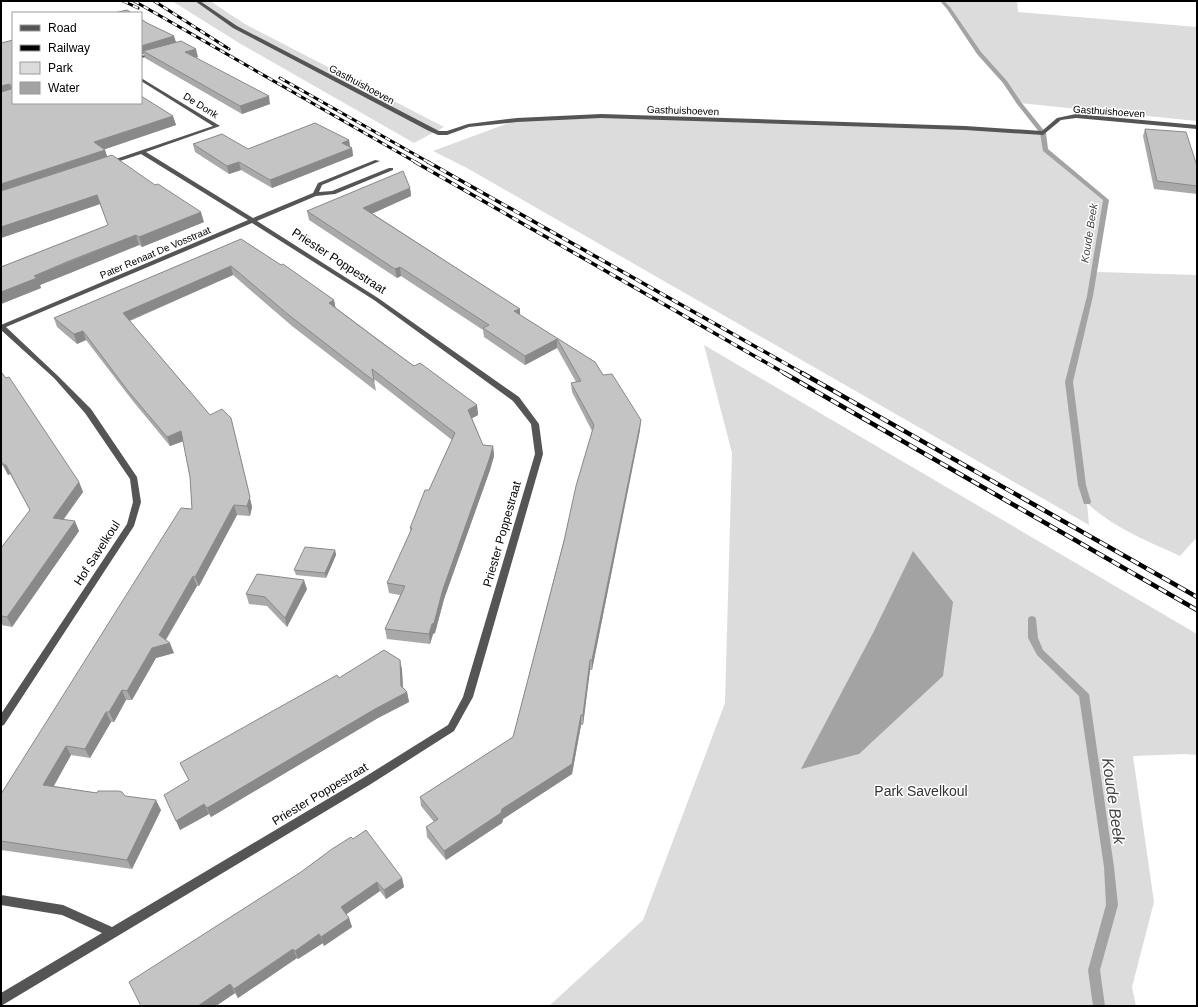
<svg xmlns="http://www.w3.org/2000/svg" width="1198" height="1007" font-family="Helvetica,sans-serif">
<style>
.green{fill:#dcdcdc}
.water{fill:#a3a3a3}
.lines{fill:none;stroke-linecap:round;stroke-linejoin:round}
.stream{fill:#a3a3a3;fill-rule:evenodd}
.minor{fill:#555;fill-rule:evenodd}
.rail-far2-casing{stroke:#000;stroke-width:3}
.rail-far1-casing{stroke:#000;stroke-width:3.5}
.rail-casing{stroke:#000;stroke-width:4.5}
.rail-far2{stroke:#fff;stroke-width:2;stroke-dasharray:5.5;stroke-linecap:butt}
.rail-far1{stroke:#fff;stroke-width:2.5;stroke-dasharray:7;stroke-linecap:butt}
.rail{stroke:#fff;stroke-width:3;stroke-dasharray:9;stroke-linecap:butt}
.wall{fill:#a9a9a9}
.shaded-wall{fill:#898989}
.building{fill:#c4c4c4;stroke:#898989}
.labels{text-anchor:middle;stroke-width:3;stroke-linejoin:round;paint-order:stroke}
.far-street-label{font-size:10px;fill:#000;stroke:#fff}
.far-water-label{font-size:11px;font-style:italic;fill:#444;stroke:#fff}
.street-label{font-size:12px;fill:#000;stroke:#fff}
.near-park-label{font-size:14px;fill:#333;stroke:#fff}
.near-water-label{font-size:16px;font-style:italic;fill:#444;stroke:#fff}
</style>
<rect width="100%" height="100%" fill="#fff"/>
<path class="green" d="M 172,1 L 210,1 L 245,24 L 444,127 L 414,143 L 239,43 Z
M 942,1 L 1017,1 L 1018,12 L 1197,27 L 1197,121 L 1019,103 L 1005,82 L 979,53 L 949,8 Z
M 601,116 L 871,125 L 1043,133 L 1045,150 L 1106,200 L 1093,274 L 1099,272 L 1197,275 L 1197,537 L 1180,556 C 1148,541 1113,528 1087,503 L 1089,525 L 467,168 L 433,151 L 517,120 Z
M 704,345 L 1197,634 L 1197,755 L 1185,754 L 1133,756 L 1154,902 L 1132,987 L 1136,1006 L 549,1006 L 643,920 L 725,703 L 732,453 Z"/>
<path class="water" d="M 913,551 L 953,602 L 943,676 L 859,754 L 801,769 L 873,633 Z"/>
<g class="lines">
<path class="stream" d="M 940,1 L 944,1 L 950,7 L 981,52 L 1007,81 L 1021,102 L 1046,133 L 1048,149 L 1109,200 L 1093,296 L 1073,382 L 1086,485 L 1091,502 L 1090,504 L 1084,504 L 1078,485 L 1065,382 L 1087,296 L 1103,200 L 1043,151 L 1040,133 L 1017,104 L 1003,83 L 977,54 L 947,9 Z
M 1032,616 L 1035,617 L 1036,619 L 1038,638 L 1043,650 L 1089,694 L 1114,867 L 1118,905 L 1100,970 L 1105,1006 L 1093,1006 L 1088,970 L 1106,905 L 1104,867 L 1079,696 L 1037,655 L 1028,638 L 1028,619 L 1029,617 Z"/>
<path class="minor" d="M 195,1 L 200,1 L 237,26 L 439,131 L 447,131 L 468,124 L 517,118 L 601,114 L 965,126 L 1042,131 L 1057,118 L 1076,114 L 1197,125 L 1197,129 L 1076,118 L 1061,120 L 1043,135 L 965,130 L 601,118 L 517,122 L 469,127 L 447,135 L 438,135 L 427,130 L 233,28 Z
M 154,53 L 156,53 L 156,55 L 141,58 L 141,56 Z
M 141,78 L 220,126 L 146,152 L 253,218 L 313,193 L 318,183 L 375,160 L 380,161 L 322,185 L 319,192 L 332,191 L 389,168 L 393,168 L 393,170 L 335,194 L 316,196 L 257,221 L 378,298 L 519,397 L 539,424 L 543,454 L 473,697 L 454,731 L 371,784 L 1,1006 L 1,993 L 102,933 L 62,915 L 1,905 L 1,895 L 63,905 L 112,927 L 363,778 L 448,725 L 463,697 L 535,454 L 531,424 L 513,401 L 374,300 L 252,223 L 6,327 L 58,376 L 91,409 L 137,477 L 141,502 L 134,526 L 4,725 L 1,726 L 1,714 L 127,524 L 133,502 L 130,479 L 85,413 L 54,378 L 1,330 L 1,325 L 248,220 L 141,154 L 111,164 L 107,164 L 107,162 L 213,126 L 141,81 Z"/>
<defs>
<path id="rail-far2" d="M 123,1 L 138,8
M 134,1 L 417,163
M 154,1 L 229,49
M 280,78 L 430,163"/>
<path id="rail-far1" d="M 415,162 L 786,374
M 428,162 L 804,374"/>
<path id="rail" d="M 784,373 L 1197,610
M 802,373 L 1197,597"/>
</defs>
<use href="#rail-far2" class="rail-far2-casing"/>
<use href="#rail-far1" class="rail-far1-casing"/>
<use href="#rail" class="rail-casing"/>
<use href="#rail-far2" class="rail-far2"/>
<use href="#rail-far1" class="rail-far1"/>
<use href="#rail" class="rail"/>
</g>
<path class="wall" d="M 141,19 L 198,57 L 195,58 L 270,104 L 242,114 L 145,58 L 144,54 L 141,55 Z
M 1,43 L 173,116 L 176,125 L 104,149 L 105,150 L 107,156 L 204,222 L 142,247 L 139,245 L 73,272 L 40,285 L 41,288 L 1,304 L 1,267 L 108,225 L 100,204 L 1,238 Z
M 1145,129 L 1197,166 L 1197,194 L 1154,189 L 1143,136 Z
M 349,140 L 350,146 L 352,148 L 353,156 L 272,188 L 241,170 L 229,174 L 195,152 L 193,144 L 248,149 Z
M 410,188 L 411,196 L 372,213 L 520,309 L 520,315 L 595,362 L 603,375 L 640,430 L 592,670 L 590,670 L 583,725 L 581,725 L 572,774 L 503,819 L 502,823 L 446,860 L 427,837 L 426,827 L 434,822 L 421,806 L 420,797 L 513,737 L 592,431 L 572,392 L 571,383 L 576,382 L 557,348 L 525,365 L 484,337 L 483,330 L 401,276 L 397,278 L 309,220 L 307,211 Z
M 241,239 L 334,300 L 335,307 L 414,366 L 477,405 L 478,415 L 472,418 L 483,445 L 493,446 L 494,456 L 490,470 L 444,599 L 435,633 L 433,634 L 430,644 L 387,639 L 385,629 L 400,595 L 389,593 L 387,583 L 411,532 L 410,528 L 429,490 L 452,440 L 374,379 L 376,391 L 292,326 L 233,275 L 130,321 L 210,415 L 233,428 L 252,507 L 250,516 L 237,515 L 199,586 L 197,586 L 166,640 L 174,653 L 156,658 L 132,700 L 126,700 L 114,722 L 111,722 L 90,758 L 71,755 L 54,786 L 97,793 L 125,796 L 161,810 L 132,869 L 1,850 L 1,794 L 192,509 L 190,477 L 183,441 L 170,446 L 132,400 L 86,340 L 77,344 L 57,327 L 54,318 Z
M 1,372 L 79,482 L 83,492 L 64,519 L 79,531 L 12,627 L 1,625 L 1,548 L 30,510 L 10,474 L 8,475 L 1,463 Z
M 335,550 L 336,555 L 326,578 L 296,575 L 294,570 Z
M 307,589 L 287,627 L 267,606 L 249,604 L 246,594 Z
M 400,660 L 402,670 L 403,687 L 407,692 L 409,702 L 378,718 L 211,817 L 209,814 L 180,830 L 189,781 L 180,763 L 339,678 Z
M 353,839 L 402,878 L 404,887 L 386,899 L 380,891 L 346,914 L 349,918 L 352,927 L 324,946 L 323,943 L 298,959 L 297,958 L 238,998 L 235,993 L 216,1006 L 141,1006 Z"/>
<path class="shaded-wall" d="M 174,36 L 177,45 L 143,51 L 144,54 L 141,55 L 141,46 Z
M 196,49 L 198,57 L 187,60 L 185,52 Z
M 9,84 L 13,93 L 1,95 L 1,86 Z
M 269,96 L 270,104 L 242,114 L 240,106 Z
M 173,116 L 176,125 L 97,152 L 94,142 Z
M 349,140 L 350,148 L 352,148 L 353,156 L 272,188 L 270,180 L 342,143 Z
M 105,150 L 108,160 L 1,195 L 1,184 Z
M 239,162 L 241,170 L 229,174 L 227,166 Z
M 410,188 L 411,196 L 365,217 L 363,208 Z
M 97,195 L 100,204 L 1,238 L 1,227 Z
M 201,212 L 204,222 L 142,247 L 139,237 Z
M 136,235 L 139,245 L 40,285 L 41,288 L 1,304 L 1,292 L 34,276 Z
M 231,266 L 233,275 L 126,322 L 123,313 Z
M 400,267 L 401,276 L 397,278 L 395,269 Z
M 334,300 L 336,310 L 329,303 Z
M 520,309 L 520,318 L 514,311 Z
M 83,331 L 86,340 L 77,344 L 74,334 Z
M 557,339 L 557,348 L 525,365 L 525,356 Z
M 477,405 L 478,415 L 469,420 L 468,410 Z
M 231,418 L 252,507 L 250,516 L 247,506 Z
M 641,420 L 640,430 L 592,670 L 592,660 Z
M 181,431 L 184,441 L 170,446 L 167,437 Z
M 493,446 L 494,456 L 490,470 L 444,599 L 435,633 L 433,634 L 430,644 L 429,634 L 443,589 Z
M 4,465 L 6,465 L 10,474 L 8,475 Z
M 79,482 L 83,492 L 57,528 L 53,518 Z
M 234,505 L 237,515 L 199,586 L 195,577 Z
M 75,521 L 79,531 L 12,627 L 7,617 Z
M 335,550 L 336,555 L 326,578 L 325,573 Z
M 193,576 L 197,586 L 163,644 L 159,635 Z
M 304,580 L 307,589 L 287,627 L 285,618 Z
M 170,643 L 174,653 L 156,658 L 132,700 L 127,691 L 152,648 Z
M 400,660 L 402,670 L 403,694 L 407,692 L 409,702 L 378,718 L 211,817 L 207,808 L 401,686 Z
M 590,660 L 590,670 L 583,725 L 583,715 Z
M 122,690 L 126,700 L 114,722 L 109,712 Z
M 106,712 L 111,722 L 90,758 L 85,749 Z
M 581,715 L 581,725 L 572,774 L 503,819 L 502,823 L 446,860 L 444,851 L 502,809 Z
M 66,746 L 71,755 L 49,794 L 43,785 Z
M 156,800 L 161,810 L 132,869 L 127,860 Z
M 204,804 L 209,814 L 180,830 L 176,821 Z
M 402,878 L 404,887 L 386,899 L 384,890 Z
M 377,882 L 380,891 L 344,916 L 341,907 Z
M 349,918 L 352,927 L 324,946 L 321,937 Z
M 319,934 L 323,943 L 298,959 L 295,951 Z
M 293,949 L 297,958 L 238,998 L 234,989 Z
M 230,984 L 235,993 L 216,1006 L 198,1006 Z"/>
<path class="building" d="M 127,10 L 132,13 L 114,13 Z
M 141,19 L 147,23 L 174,36 L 141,46 Z
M 13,40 L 13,103 L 141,103 L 141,96 L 173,116 L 94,142 L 105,150 L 1,184 L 1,92 L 11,89 L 11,85 L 9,84 L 1,86 L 1,43 Z
M 181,41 L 196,49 L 185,52 L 269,96 L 240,106 L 143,51 Z
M 315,123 L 349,140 L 342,143 L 352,148 L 270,180 L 239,162 L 227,166 L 193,144 L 222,134 L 248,149 Z
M 1145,129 L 1186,132 L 1197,166 L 1197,186 L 1157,181 Z
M 112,155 L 155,185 L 158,184 L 201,212 L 139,237 L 136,235 L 69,261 L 34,276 L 37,278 L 1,292 L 1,267 L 108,225 L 97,195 L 1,227 L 1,191 Z
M 403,171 L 410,188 L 363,208 L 520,309 L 514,311 L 595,362 L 603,375 L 612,374 L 641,420 L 592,660 L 590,660 L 583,715 L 581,715 L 572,764 L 502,809 L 501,813 L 444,851 L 426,827 L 438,819 L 420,797 L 513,737 L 564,541 L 576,486 L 594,425 L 571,383 L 581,381 L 557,339 L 525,356 L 483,328 L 489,325 L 400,267 L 395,269 L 307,211 Z
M 241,239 L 281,265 L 283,264 L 334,300 L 329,303 L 378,340 L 414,366 L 420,363 L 477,405 L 468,410 L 483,445 L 493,446 L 489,460 L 443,589 L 434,623 L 432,624 L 429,634 L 385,629 L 405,586 L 387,583 L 412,528 L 410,528 L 425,490 L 429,490 L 455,433 L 372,369 L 374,381 L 290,316 L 231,266 L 123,313 L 210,415 L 222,409 L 231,418 L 250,497 L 247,506 L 234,505 L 195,577 L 193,576 L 159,635 L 170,643 L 152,648 L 127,691 L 122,690 L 109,712 L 106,712 L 85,749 L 66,746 L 43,785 L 97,793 L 98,791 L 118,791 L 122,792 L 125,796 L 156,800 L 127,860 L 1,841 L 1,794 L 181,508 L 192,509 L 190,477 L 181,431 L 167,437 L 128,391 L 83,331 L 74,334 L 54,318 Z
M 1,372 L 6,378 L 9,377 L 79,482 L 53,518 L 75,521 L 7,617 L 1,616 L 1,548 L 30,510 L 6,465 L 4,465 L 1,461 Z
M 305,547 L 335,550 L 325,573 L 294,570 Z
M 257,574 L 304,580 L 285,618 L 265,597 L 246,594 Z
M 384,650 L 400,660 L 401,686 L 407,692 L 375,709 L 207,808 L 204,804 L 176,821 L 164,795 L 189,780 L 180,763 L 337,675 L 339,678 Z
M 366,830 L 402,878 L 384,890 L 377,882 L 341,907 L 349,918 L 321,937 L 319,934 L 295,951 L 293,949 L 234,989 L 230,984 L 198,1006 L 141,1006 L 129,982 L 301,872 L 332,849 L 351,837 L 353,839 Z"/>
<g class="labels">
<g class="far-street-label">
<text transform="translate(362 84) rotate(28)" y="4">Gasthuishoeven</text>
<text transform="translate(201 105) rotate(32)" y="4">De Donk</text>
<text transform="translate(683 110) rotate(2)" y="4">Gasthuishoeven</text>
<text transform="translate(1109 111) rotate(4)" y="4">Gasthuishoeven</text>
<text transform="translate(155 252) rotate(-23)" y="4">Pater Renaat De Vosstraat</text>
</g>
<g class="far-water-label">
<text transform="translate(1089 233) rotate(-81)" y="4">Koude Beek</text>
</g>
<g class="street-label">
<text transform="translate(339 261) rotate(33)" y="4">Priester Poppestraat</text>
<text transform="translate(502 534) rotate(-74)" y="4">Priester Poppestraat</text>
<text transform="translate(97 553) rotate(-57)" y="4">Hof Savelkoul</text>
<text transform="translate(320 794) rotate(-31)" y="4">Priester Poppestraat</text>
</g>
<g class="near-park-label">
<text x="921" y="796">Park Savelkoul</text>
</g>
<g class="near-water-label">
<text transform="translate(1114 801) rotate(82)" y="6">Koude Beek</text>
</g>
</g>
<rect width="1198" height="1007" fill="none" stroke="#000000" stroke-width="4"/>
<rect x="12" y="12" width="130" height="92" fill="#ffffff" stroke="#999999"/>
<rect x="20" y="25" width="20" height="6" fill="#555555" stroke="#999999"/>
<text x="48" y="32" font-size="12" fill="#000000">Road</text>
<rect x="20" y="45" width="20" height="6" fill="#000000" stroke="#999999"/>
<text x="48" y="52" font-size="12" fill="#000000">Railway</text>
<rect x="20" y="62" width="20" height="12" fill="#dcdcdc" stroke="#999999"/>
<text x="48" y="72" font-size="12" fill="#000000">Park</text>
<rect x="20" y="82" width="20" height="12" fill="#a3a3a3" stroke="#999999"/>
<text x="48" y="92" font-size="12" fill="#000000">Water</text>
</svg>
